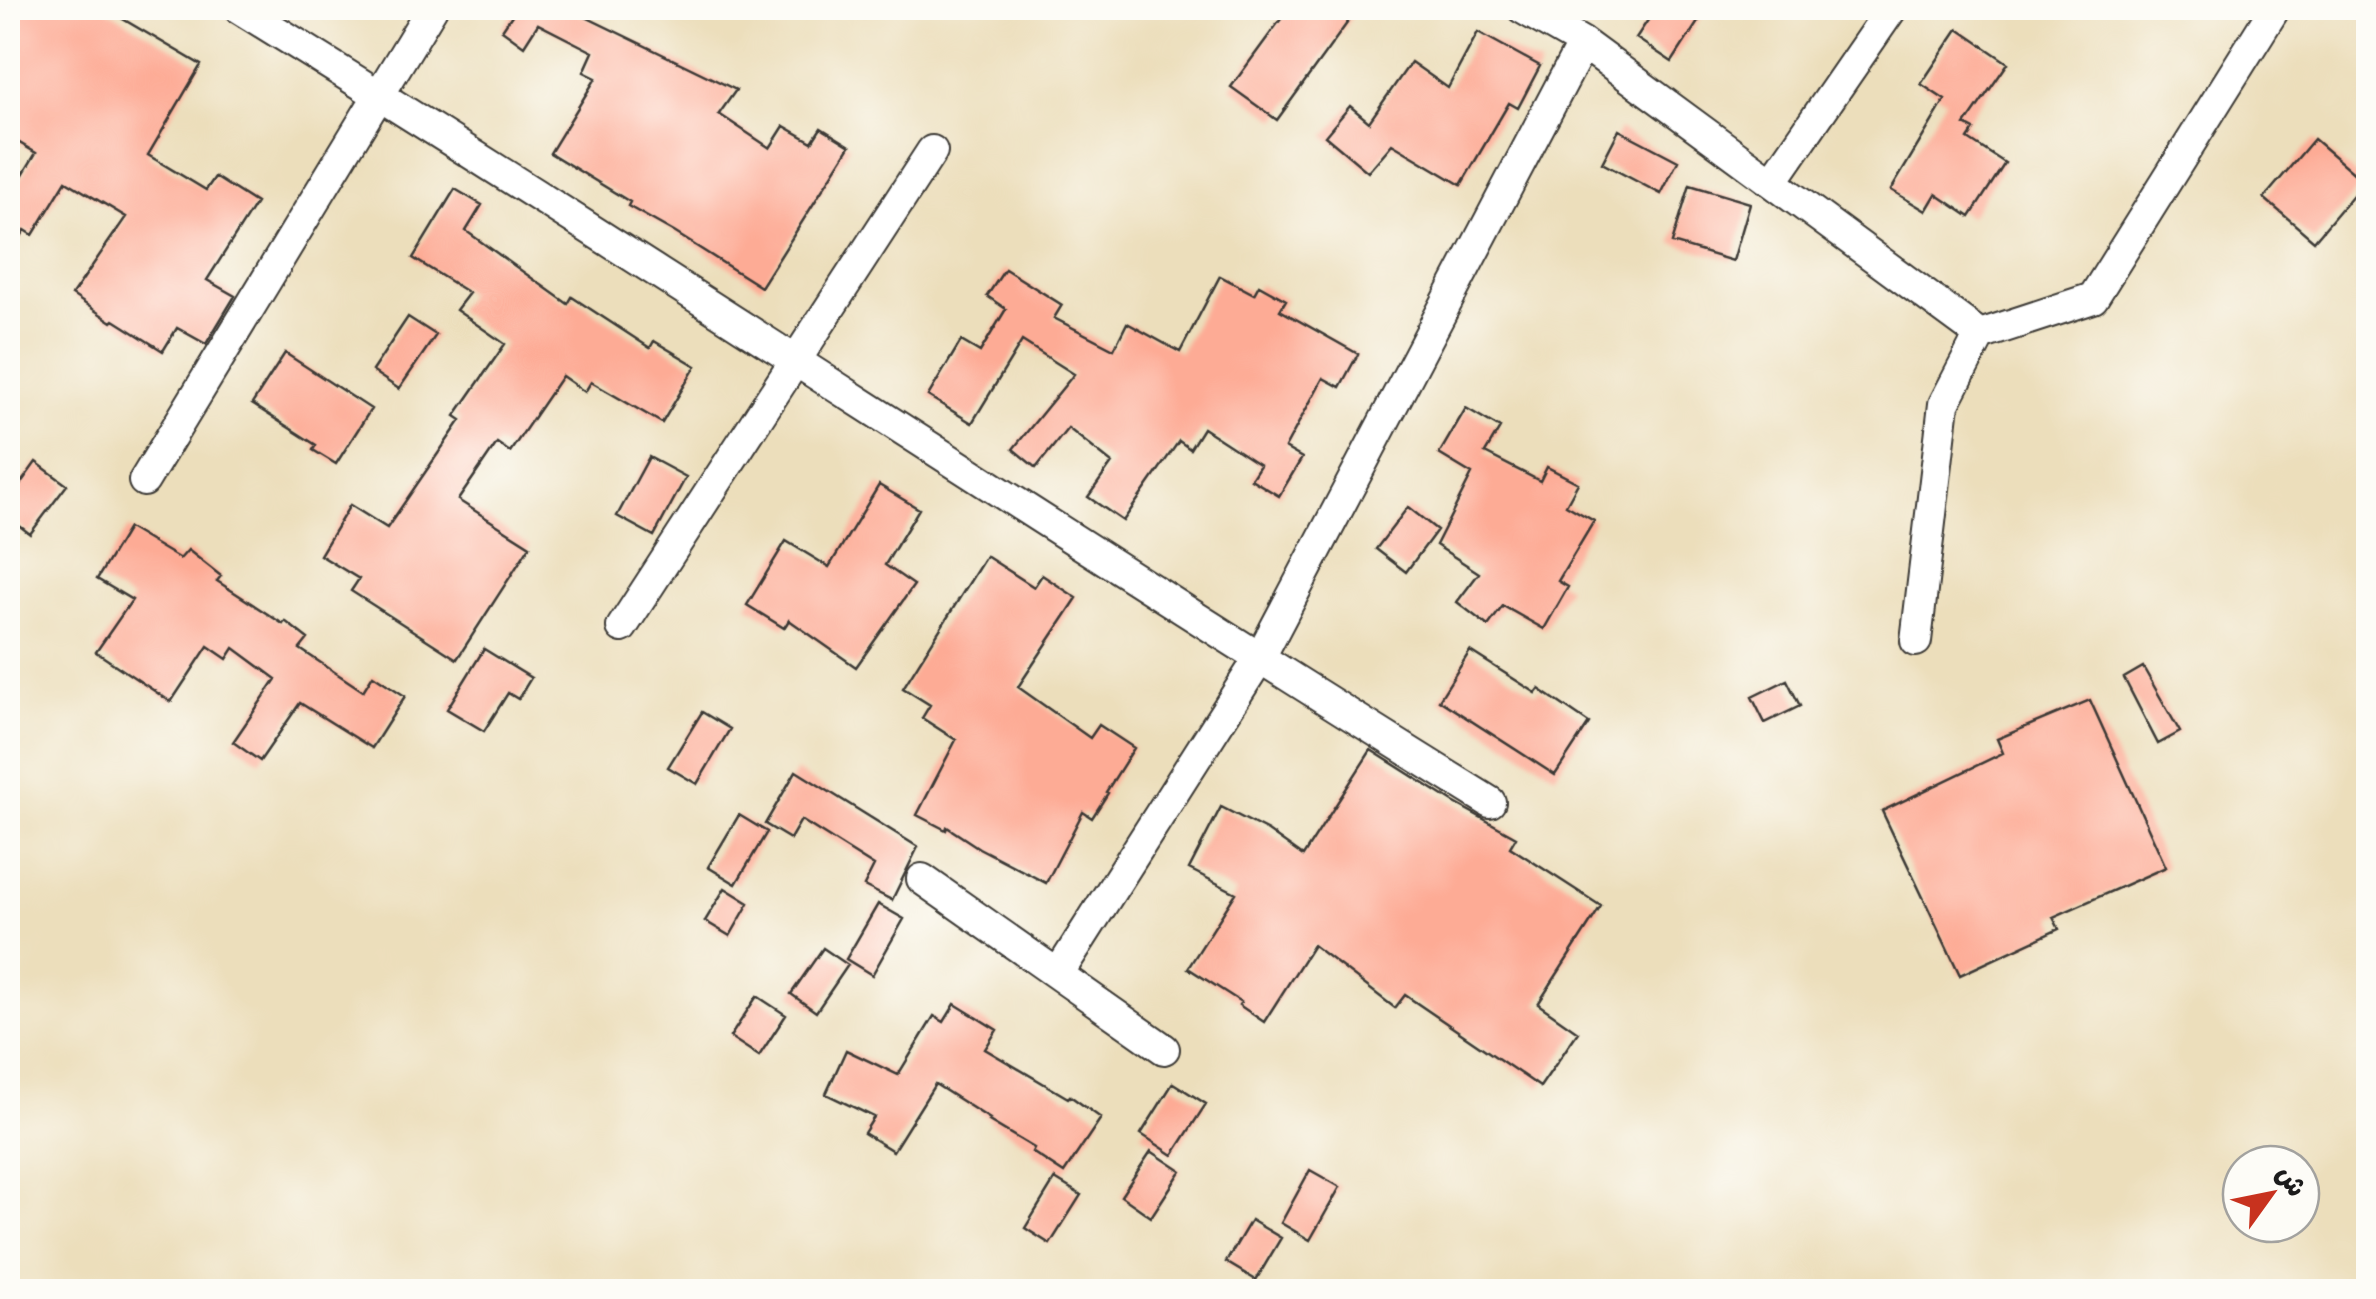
<svg xmlns="http://www.w3.org/2000/svg" width="2376" height="1299" font-family="Itim,'Playpen Sans Arabic',sans-serif">
<style>
.building{fill:#fdab95}
.lines{fill:none;stroke-linecap:round;stroke-linejoin:round}
.minor-casing{stroke:#3b3934;stroke-width:34}
.minor{stroke:#fff;stroke-width:30}
</style>
<rect width="100%" height="100%" fill="#fdfcf7"/>
<filter id="ink" filterUnits="userSpaceOnUse"><feTurbulence type="fractalNoise" baseFrequency=".01" numOctaves="2"/><feDisplacementMap in="SourceGraphic" scale="20" xChannelSelector="R" yChannelSelector="G"/><feConvolveMatrix kernelMatrix="1 2 1 2 8 2 1 2 1" color-interpolation-filters="sRGB"/></filter>
<filter id="wash" filterUnits="userSpaceOnUse"><feTurbulence type="fractalNoise" baseFrequency=".0048" numOctaves="4" result="noise"/><feDisplacementMap in="SourceGraphic" scale="40" xChannelSelector="R" yChannelSelector="G"/><feGaussianBlur stdDeviation="2.25" result="paint"/><feColorMatrix in="noise" values="0 0 0 0 0 0 0 0 0 0 0 0 0 0 0 0 0 1.4 0 .05"/><feComposite in="paint" operator="in"/></filter>
<g filter="url(#wash)">
<rect width="100%" height="100%" fill="#ecdebb"/>
<g id="blocks">
<path class="building" d="M 8,8 L 104,8 L 201,65 L 148,155 L 206,190 L 215,177 L 256,203 L 207,280 L 235,296 L 206,344 L 177,328 L 163,351 L 114,320 L 112,322 L 72,295 L 126,217 L 66,181 L 33,235 L 25,230 L 8,258 L 8,199 L 36,153 L 8,136 Z
M 504,8 L 567,8 L 736,90 L 719,114 L 770,148 L 784,126 L 812,142 L 821,128 L 850,146 L 761,287 L 674,232 L 628,206 L 630,202 L 550,153 L 596,78 L 584,72 L 593,52 L 538,24 L 524,46 L 502,30 L 514,12 Z
M 1289,8 L 1358,8 L 1277,120 L 1231,87 Z
M 1656,8 L 1707,8 L 1672,62 L 1636,38 Z
M 1958,29 L 2008,63 L 1965,125 L 1974,130 L 1968,139 L 2005,163 L 1970,217 L 1936,194 L 1926,211 L 1891,190 L 1945,100 L 1921,84 Z
M 1478,32 L 1540,66 L 1518,108 L 1509,103 L 1461,185 L 1392,144 L 1368,172 L 1325,136 L 1350,106 L 1369,122 L 1411,62 L 1448,88 Z
M 1619,130 L 1678,161 L 1661,194 L 1602,163 Z
M 2314,139 L 2364,182 L 2314,241 L 2264,198 Z
M 1690,185 L 1750,203 L 1733,261 L 1672,243 Z
M 455,189 L 482,205 L 466,231 L 568,304 L 572,297 L 650,348 L 654,341 L 696,366 L 662,423 L 591,382 L 585,392 L 562,376 L 510,452 L 497,443 L 458,500 L 530,546 L 457,659 L 351,591 L 359,579 L 320,555 L 350,505 L 387,528 L 461,420 L 455,416 L 505,344 L 456,310 L 469,293 L 413,258 Z
M 1005,269 L 1062,305 L 1054,318 L 1114,349 L 1127,323 L 1180,352 L 1220,276 L 1254,294 L 1259,285 L 1286,300 L 1280,310 L 1358,354 L 1340,387 L 1323,378 L 1285,448 L 1302,458 L 1279,496 L 1251,479 L 1260,465 L 1203,428 L 1190,449 L 1179,441 L 1123,521 L 1088,497 L 1112,463 L 1068,428 L 1036,468 L 1013,449 L 1074,374 L 1022,341 L 972,423 L 928,396 L 961,341 L 980,352 L 1006,309 L 987,296 Z
M 408,317 L 436,335 L 399,389 L 372,371 Z
M 285,353 L 371,409 L 336,464 L 313,450 L 316,445 L 252,404 Z
M 1466,408 L 1500,428 L 1485,453 L 1540,481 L 1547,467 L 1578,483 L 1566,505 L 1594,521 L 1558,581 L 1568,587 L 1544,629 L 1503,606 L 1488,626 L 1457,602 L 1479,573 L 1436,545 L 1472,474 L 1439,454 Z
M 649,457 L 686,477 L 654,536 L 617,516 Z
M 36,462 L 67,485 L 30,534 L 8,517 L 8,501 Z
M 879,485 L 919,509 L 885,565 L 914,585 L 856,667 L 789,620 L 784,628 L 747,605 L 786,541 L 829,567 Z
M 1408,507 L 1437,530 L 1406,572 L 1376,549 Z
M 128,528 L 180,559 L 188,550 L 221,576 L 217,581 L 283,624 L 285,621 L 308,639 L 300,649 L 363,691 L 373,675 L 405,696 L 372,748 L 300,703 L 260,761 L 233,742 L 276,679 L 234,648 L 227,659 L 208,646 L 171,702 L 96,652 L 132,600 L 97,579 Z
M 986,556 L 1034,587 L 1042,575 L 1077,598 L 1018,687 L 1090,738 L 1099,725 L 1134,748 L 1106,792 L 1108,793 L 1092,818 L 1083,812 L 1046,883 L 979,848 L 947,827 L 946,830 L 917,815 L 956,740 L 922,718 L 930,705 L 903,688 Z
M 484,649 L 531,678 L 518,699 L 508,693 L 484,731 L 447,709 Z
M 1470,651 L 1536,693 L 1539,689 L 1589,723 L 1555,775 L 1439,700 Z
M 2143,667 L 2180,732 L 2158,744 L 2124,678 Z
M 1787,680 L 1800,706 L 1765,723 L 1752,697 Z
M 2090,700 L 2166,867 L 2053,917 L 2059,929 L 1960,975 L 1882,811 L 2003,753 L 1997,739 Z
M 702,712 L 730,729 L 697,784 L 668,767 Z
M 1371,750 L 1453,802 L 1516,837 L 1510,847 L 1601,906 L 1538,1004 L 1578,1032 L 1540,1087 L 1405,995 L 1395,1008 L 1313,945 L 1264,1022 L 1239,1005 L 1241,1002 L 1188,968 L 1236,893 L 1189,869 L 1221,807 L 1268,831 L 1303,856 Z
M 796,771 L 918,847 L 892,900 L 864,886 L 874,866 L 801,820 L 790,839 L 765,824 Z
M 739,815 L 767,832 L 736,884 L 708,867 Z
M 725,888 L 749,903 L 730,936 L 705,921 Z
M 878,904 L 904,919 L 872,975 L 846,959 Z
M 823,948 L 848,965 L 816,1012 L 791,994 Z
M 757,996 L 786,1015 L 759,1056 L 730,1037 Z
M 955,1004 L 997,1030 L 985,1049 L 1068,1098 L 1070,1096 L 1101,1118 L 1064,1173 L 1032,1152 L 1034,1148 L 989,1121 L 990,1119 L 935,1084 L 893,1151 L 864,1133 L 874,1117 L 826,1094 L 846,1050 L 898,1075 L 934,1016 L 944,1022 Z
M 1173,1083 L 1206,1104 L 1173,1155 L 1141,1134 Z
M 1151,1151 L 1181,1171 L 1151,1217 L 1121,1196 Z
M 1310,1170 L 1340,1187 L 1310,1240 L 1281,1223 Z
M 1055,1179 L 1081,1195 L 1050,1244 L 1025,1228 Z
M 1251,1220 L 1281,1238 L 1256,1280 L 1226,1262 Z"/>
</g>
</g>
<g filter="url(#ink)">
<use href="#blocks" fill-opacity="0" stroke="#3b3934" stroke-width="2.5"/>
<g class="lines">
<defs>
<path id="minor" d="M 239,8 C 659,268 1070,542 1490,802
M 1522,8 L 1583,43 L 1980,335 L 2093,298 L 2275,8
M 1772,182 L 1892,8
M 144,481 L 432,8
M 622,627 L 932,151
M 1916,641 L 1944,404 L 1980,335
M 922,879 L 1164,1049
M 1058,974 L 1259,659 L 1583,43"/>
</defs>
<use href="#minor" class="minor-casing"/>
<use href="#minor" class="minor"/>
</g>
</g>
<rect width="2376" height="1299" fill="none" stroke="#fdfcf7" stroke-width="40"/>
<g transform="translate(2271 1194) rotate(57)"><circle r="48" fill="#fdfcf7" stroke="#a3a29f" stroke-width="2.5"/>
<path d="M0-8L18 38L0 25L-18 38Z" fill="#c8321e"/>
<text y="-15" font-size="28" font-weight="bold" text-anchor="middle" fill="#1c1c1c">ش</text>
</g>
</svg>
